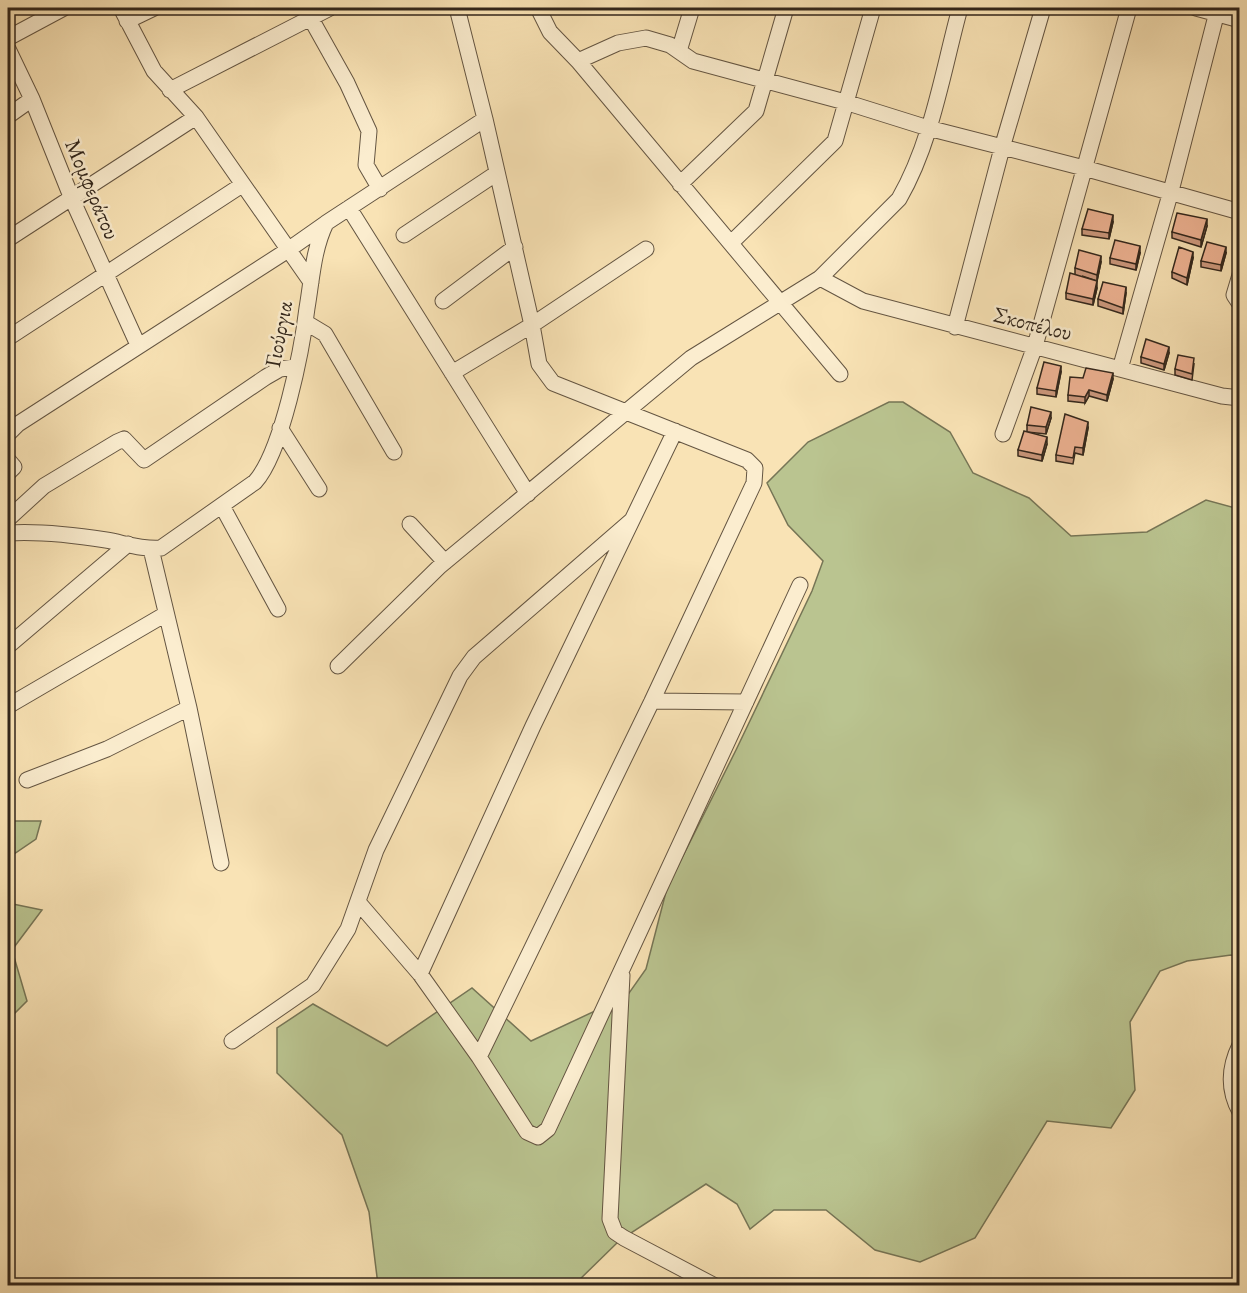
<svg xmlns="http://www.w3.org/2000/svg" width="1247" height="1293" font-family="'EB Garamond',serif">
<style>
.green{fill:#bac490;stroke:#767556;stroke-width:1.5}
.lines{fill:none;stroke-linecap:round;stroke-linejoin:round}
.minor-casing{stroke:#645542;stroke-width:17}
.minor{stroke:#fbedcf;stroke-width:15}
.wall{fill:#cd997e;stroke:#32261b;stroke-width:1.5}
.shaded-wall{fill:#a77d66;stroke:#32261b;stroke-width:1.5}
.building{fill:#eeb292;stroke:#32261b;stroke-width:1.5}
.labels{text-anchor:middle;stroke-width:5;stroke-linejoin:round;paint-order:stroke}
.street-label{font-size:22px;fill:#32261b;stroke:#fbedcf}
</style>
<rect width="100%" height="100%" fill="#f9e3b5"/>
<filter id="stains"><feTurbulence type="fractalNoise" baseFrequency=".00333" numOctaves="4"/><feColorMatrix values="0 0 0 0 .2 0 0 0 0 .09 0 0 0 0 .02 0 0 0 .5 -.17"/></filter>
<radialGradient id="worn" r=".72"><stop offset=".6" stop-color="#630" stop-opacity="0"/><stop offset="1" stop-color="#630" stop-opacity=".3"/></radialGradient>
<path class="green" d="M 889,402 L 903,402 L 950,432 L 973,473 L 1029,498 L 1071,536 L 1147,532 L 1206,500 L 1239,509 L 1239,956 L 1231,955 L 1187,961 L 1160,971 L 1130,1022 L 1135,1090 L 1111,1128 L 1047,1121 L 975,1238 L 920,1262 L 875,1250 L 826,1210 L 774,1210 L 750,1229 L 737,1204 L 706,1184 L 620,1240 L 574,1285 L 378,1285 L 369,1212 L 342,1135 L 277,1073 L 277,1028 L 313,1004 L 387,1046 L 472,988 L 531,1041 L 627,996 L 646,969 L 667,888 L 736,750 L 812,591 L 823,561 L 788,525 L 767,483 L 808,442 Z
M 8,821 L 41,821 L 36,839 L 8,858 Z
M 8,903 L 42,910 L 12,950 L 27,1001 L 8,1020 Z"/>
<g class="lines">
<defs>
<path id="minor" d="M 121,8 L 154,71 L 196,117 L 311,282
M 538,8 L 550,32 L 578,61 L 618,43 L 646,38 L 670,45 L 693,61 L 845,102 L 928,128 L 1084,168 L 1240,212
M 1196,8 L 1240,20
M 310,17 L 347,83 L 369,131 L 366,165 L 380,189
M 127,21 L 154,8
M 8,38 L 64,8
M 8,49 L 32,99 L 72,199 L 138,345
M 679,51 L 692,8
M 578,61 L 840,374
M 170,90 L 330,8
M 8,116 L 32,99
M 680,184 L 756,111 L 786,8
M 349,208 L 528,494
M 404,235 L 497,173
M 8,239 L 196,117
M 731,243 L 835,141 L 873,8
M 1240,275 L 1234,295 L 1240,304
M 820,278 L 863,301 L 1222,396 L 1240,398
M 443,301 L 515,247
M 305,322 L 325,334 L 394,452
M 955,327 L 1002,148 L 1043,8
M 8,338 L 242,185
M 1120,369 L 1171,191 L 1218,8
M 452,373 L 532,325 L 646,249
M 280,428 L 319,489
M 8,434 L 18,424 L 288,250 L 325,224
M 1003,434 L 1035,346 L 1129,8
M 8,460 L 14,467 L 8,473
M 222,506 L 278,609
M 8,519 L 44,486 L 117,442 L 124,439 L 144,460 L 266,377 L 280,369 L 295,367
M 410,524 L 445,562
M 8,533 C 40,531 74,535 106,540 C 124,543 143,550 161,548 L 255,482 C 282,452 302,350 307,308 C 312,279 313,250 326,223 L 485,119 L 457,8
M 151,549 L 189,708 L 221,863
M 8,646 L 128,544
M 338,666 L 440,566 L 691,358 L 820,278 L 899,199 C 932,142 943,70 960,8
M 652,701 L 746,702
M 8,706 L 164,615
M 27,780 L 107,749 L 189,708
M 358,902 L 420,974 L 479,1057 L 527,1132 L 538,1137 L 548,1129 L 800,585
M 420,974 L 533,726 L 675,431
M 622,975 L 610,1219 L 615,1232 L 624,1238 L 715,1286
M 232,1041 L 313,985 L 348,929 L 376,850 L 460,676 L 474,657 L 631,521
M 1240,1045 C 1229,1067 1228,1090 1240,1112
M 479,1057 L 652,701 L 754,483 L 755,468 L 747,460 L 553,383 L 539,364 L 532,325 L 485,119"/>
</defs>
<use href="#minor" class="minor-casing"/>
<use href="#minor" class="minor"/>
</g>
<path class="wall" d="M 1113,222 L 1109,239 L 1082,235 L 1082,229 Z
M 1207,226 L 1201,247 L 1172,238 L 1172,232 Z
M 1140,253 L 1136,270 L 1110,264 L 1110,258 Z
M 1226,253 L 1221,271 L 1201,267 L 1201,261 Z
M 1193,258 L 1187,285 L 1172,278 L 1172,272 Z
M 1101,262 L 1097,281 L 1082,276 L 1097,288 L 1093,305 L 1066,299 L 1066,293 L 1075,274 L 1075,268 Z
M 1126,293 L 1123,314 L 1098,306 L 1098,299 Z
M 1169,353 L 1164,370 L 1141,363 L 1141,357 Z
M 1194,364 L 1192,380 L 1175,375 L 1175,369 Z
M 1061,372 L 1056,397 L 1037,394 L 1037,388 Z
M 1083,378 L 1113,379 L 1107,401 L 1089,396 L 1085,403 L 1068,401 L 1068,395 Z
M 1051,418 L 1046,434 L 1027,432 L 1047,444 L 1042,461 L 1018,456 L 1018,450 L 1027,431 L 1027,425 Z
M 1088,428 L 1083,455 L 1075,453 L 1073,464 L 1056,461 L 1056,455 Z
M 1239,431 L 1239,447 L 1237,447 L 1237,441 Z"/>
<path class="shaded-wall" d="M 1113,215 L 1113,222 L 1109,239 L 1109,233 Z
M 1207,219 L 1207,226 L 1201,247 L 1201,240 Z
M 1140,246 L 1140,253 L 1136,270 L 1136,264 Z
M 1226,247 L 1226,253 L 1221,271 L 1221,265 Z
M 1193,252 L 1193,258 L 1187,285 L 1187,278 Z
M 1101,256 L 1101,262 L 1097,281 L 1097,275 Z
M 1097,281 L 1097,288 L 1093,305 L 1093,299 Z
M 1126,287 L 1126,293 L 1123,314 L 1123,308 Z
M 1169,347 L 1169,353 L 1164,370 L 1164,364 Z
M 1061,366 L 1061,372 L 1056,397 L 1056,391 Z
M 1113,373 L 1113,379 L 1107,401 L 1107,395 Z
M 1089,390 L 1089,396 L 1085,403 L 1085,397 Z
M 1051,412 L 1051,418 L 1046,434 L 1046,427 Z
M 1088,422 L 1088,428 L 1083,455 L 1083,448 Z
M 1047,437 L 1047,444 L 1042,461 L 1042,455 Z"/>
<path class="building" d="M 1088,209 L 1113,215 L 1109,233 L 1082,229 Z
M 1177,213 L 1207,219 L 1201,240 L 1172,232 Z
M 1115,240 L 1140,246 L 1136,264 L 1110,258 Z
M 1207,242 L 1226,247 L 1221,265 L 1201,261 Z
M 1179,247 L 1193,252 L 1187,278 L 1172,272 Z
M 1079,250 L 1101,256 L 1097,275 L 1075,268 Z
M 1070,273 L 1097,281 L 1093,299 L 1066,293 Z
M 1103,282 L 1126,287 L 1123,308 L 1098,299 Z
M 1146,339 L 1169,347 L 1164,364 L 1141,357 Z
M 1178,355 L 1194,358 L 1192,374 L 1175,369 Z
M 1044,362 L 1061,366 L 1056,391 L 1037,388 Z
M 1086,368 L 1113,373 L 1107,395 L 1089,390 L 1085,397 L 1068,395 L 1070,377 L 1083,378 Z
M 1031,407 L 1051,412 L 1046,427 L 1027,425 Z
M 1065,414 L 1088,422 L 1083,448 L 1075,447 L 1073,458 L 1056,455 Z
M 1024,431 L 1047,437 L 1042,455 L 1018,450 Z
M 1239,431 L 1239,441 L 1237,441 Z"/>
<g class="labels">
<g class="street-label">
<text transform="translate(93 189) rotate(67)" y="8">Μομφεράτου</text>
<text transform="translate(1033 323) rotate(14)" y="8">Σκοπέλου</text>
<text transform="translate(278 334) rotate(-79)" y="8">Γιούργια</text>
</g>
</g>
<rect width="1247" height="1293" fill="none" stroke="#f9e3b5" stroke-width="30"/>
<rect x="9" y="9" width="1229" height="1275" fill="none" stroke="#32261b" stroke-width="3"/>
<rect x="15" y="15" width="1217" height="1263" fill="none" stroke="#32261b" stroke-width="1.5"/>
<rect width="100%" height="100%" filter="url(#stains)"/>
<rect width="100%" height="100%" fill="url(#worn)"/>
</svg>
